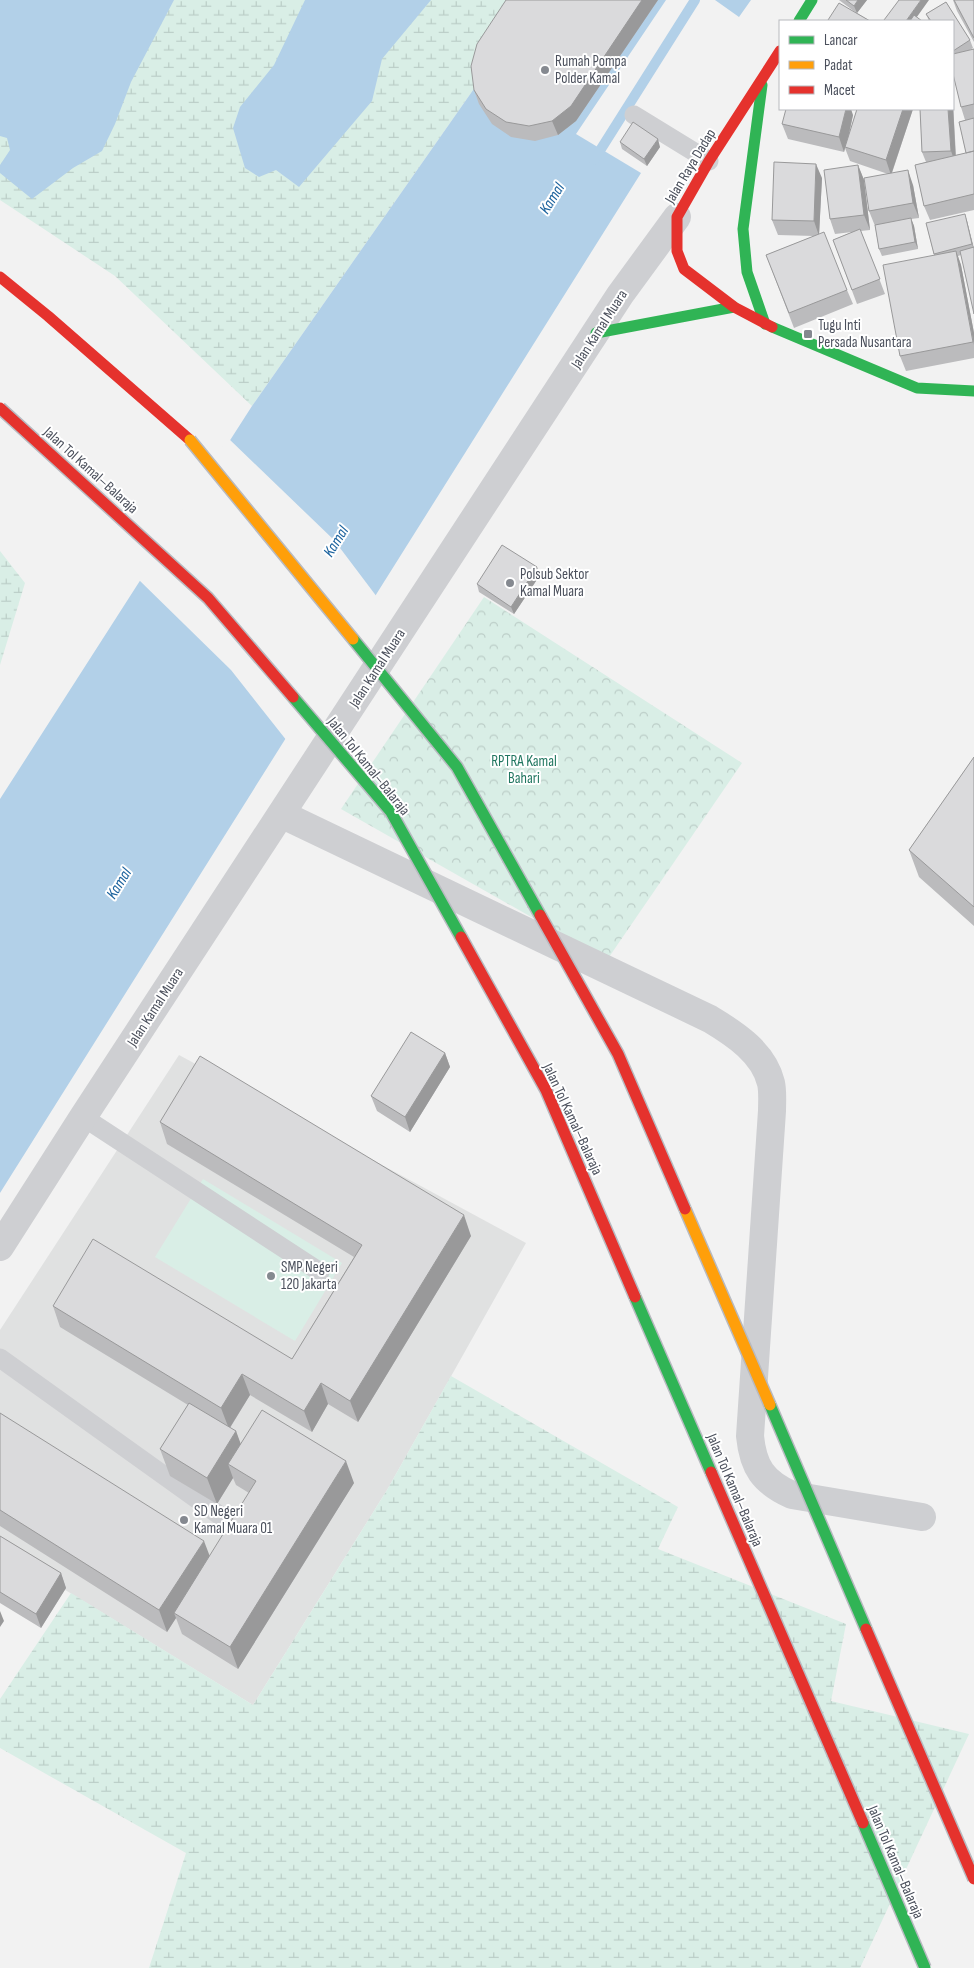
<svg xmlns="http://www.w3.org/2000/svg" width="974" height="1968" font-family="'Sofia Sans Condensed',sans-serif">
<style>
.education{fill:#e0e1e1}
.wetland{fill:url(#wetland-marsh)}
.park{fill:url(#park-crowns)}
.garden{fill:#d9eee6}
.water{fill:#b2d0e8}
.pier{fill:#f2f2f2}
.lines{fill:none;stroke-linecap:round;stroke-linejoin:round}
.stream{stroke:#b2d0e8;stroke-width:10}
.lane{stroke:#cecfd2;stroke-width:19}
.street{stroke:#cecfd2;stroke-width:28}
.fast{stroke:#30b455;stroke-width:11}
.jam{stroke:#e5322d;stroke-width:11}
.fast-bridge-casing{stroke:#b8bac0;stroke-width:14;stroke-linecap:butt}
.slow-bridge-casing{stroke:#b8bac0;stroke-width:14;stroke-linecap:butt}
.jam-bridge-casing{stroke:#b8bac0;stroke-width:14;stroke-linecap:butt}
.fast-bridge{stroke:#30b455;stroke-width:11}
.slow-bridge{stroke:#ff9f0a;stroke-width:11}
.jam-bridge{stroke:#e5322d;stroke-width:11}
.wall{fill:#bbbbbd}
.shaded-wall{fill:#99999a}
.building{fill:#dadadc;stroke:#99999a}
.poi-dot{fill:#858990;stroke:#fff;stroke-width:2}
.labels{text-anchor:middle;stroke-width:4;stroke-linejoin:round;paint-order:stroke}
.poi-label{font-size:15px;fill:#4b505c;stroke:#fff;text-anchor:start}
.street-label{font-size:15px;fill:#4b505c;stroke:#fff}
.park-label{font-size:15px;fill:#227761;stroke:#fff}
.water-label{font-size:16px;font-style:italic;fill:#1c639e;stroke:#fff}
</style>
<defs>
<pattern id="wetland-marsh" width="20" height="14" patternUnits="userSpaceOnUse" patternTransform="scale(1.25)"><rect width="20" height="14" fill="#d9eee6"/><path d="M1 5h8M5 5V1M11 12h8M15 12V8" fill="none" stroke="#bccec8"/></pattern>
<pattern id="park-crowns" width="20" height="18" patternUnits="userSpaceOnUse" patternTransform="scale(1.25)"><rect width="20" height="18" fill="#d9eee6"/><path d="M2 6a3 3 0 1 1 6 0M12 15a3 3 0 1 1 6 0" fill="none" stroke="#bccec8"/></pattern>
</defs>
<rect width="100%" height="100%" fill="#f2f2f2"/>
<path class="education" d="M 179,1055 L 526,1243 L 387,1490 L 253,1705 L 0,1550 L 0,1330 Z"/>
<path class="wetland" d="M 0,0 L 536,0 L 252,406 L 115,276 L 0,200 Z
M 0,551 L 25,583 L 0,665 Z
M 451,1376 L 678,1507 L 658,1549 L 846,1624 L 831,1701 L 969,1734 L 860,1968 L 149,1968 L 186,1853 L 0,1748 L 0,1699 L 71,1593 L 253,1705 L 387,1490 Z"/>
<path class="park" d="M 484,597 L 742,763 L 607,960 L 341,809 Z"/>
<path class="garden" d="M 203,1179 L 342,1263 L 295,1341 L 155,1257 Z"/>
<path class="water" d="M 0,0 L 174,0 L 131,82 L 115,124 L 102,151 L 73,168 L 32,199 L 0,173 L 0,165 L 10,150 L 7,138 L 0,136 Z
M 305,0 L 431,0 L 382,59 L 372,101 L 299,187 L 276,170 L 259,177 L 245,168 L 233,128 L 240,107 L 274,65 Z
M 536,0 L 666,0 L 576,134 L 641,173 L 0,1193 L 0,799 L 252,406 Z
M 715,0 L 751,0 L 739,17 Z"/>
<path class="pier" d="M 228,438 L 334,540 L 377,597 L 287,741 L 231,670 L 138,579 Z"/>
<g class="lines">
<path class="stream" d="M 594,160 L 695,0"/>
<path class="lane" d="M 634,115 L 709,161
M 83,1117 L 320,1272
M 0,1358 L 240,1530"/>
<path class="street" d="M 281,814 L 710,1019 C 735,1034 764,1053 771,1083 C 773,1092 772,1102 772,1111 L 750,1436 C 753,1467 763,1482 792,1495 L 922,1517
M 0,1247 L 83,1117 L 620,295 L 677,217"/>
<path class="fast" d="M 799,21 L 812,0
M 762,85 L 743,229 L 747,272 L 765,324
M 772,327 L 917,388 L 974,391
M 596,333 L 734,307"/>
<path class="jam" d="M 0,277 L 48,316 L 190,440
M 772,327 L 734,307 L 684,269 L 677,251 L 677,217 L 709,161 L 780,51"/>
<defs>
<path id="fast-bridge" d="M 353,639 L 457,767 L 540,915
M 293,697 L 391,812 L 461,937
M 635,1297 L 711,1472
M 770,1405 L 866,1629
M 863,1823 L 925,1968"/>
<path id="slow-bridge" d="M 190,440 L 353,639
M 685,1209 L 770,1405"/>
<path id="jam-bridge" d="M 0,408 L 208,598 L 293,697
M 540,915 L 618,1054 L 685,1209
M 461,937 L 546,1090 L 635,1297
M 711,1472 L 863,1823
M 866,1629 L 974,1879"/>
</defs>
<use href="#fast-bridge" class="fast-bridge-casing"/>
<use href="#slow-bridge" class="slow-bridge-casing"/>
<use href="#jam-bridge" class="jam-bridge-casing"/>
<use href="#fast-bridge" class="fast-bridge"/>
<use href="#slow-bridge" class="slow-bridge"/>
<use href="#jam-bridge" class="jam-bridge"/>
</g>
<path class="wall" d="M 506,0 L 658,0 L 576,121 L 558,135 L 535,141 L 511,137 L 492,124 L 479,104 L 474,90 Z
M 839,0 L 867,0 L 857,13 L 870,21 L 828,21 L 828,20 L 855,12 Z
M 953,0 L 974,0 L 974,42 L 957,11 Z
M 946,2 L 970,40 L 973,48 L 968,51 L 974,49 L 974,210 L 930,220 L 924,206 L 915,165 L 926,162 L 922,152 L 920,109 L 953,109 L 953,104 L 956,155 L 966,153 L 959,122 L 965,120 L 961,107 L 953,74 L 953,21 L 929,21 L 926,14 Z
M 857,109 L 913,109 L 892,173 L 913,185 L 919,218 L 911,219 L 914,226 L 918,249 L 882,256 L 879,249 L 875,226 L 869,211 L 888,174 L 850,161 L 845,148 L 844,152 L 788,139 L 782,124 L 853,115 L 849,135 Z
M 620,142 L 660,147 L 647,166 L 622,149 Z
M 858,165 L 864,180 L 870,230 L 861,231 L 885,294 L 857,304 L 833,240 L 852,232 L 835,234 L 830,219 Z
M 822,178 L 819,234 L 847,290 L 853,304 L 794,328 L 766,255 L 814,236 L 778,235 L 772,220 Z
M 967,221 L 974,248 L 961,255 L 958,256 L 961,265 L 974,333 L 974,358 L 906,371 L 900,356 L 934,255 L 926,223 Z
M 540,575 L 514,614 L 479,592 L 477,584 Z
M 974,757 L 974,926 L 919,877 L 909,850 Z
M 445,1053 L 450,1067 L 410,1132 L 377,1111 L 371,1096 Z
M 160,1122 L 471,1236 L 358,1422 L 328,1404 L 312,1432 L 250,1395 L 230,1428 L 236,1431 L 240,1444 L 354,1483 L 238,1669 L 182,1634 L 176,1618 L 167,1632 L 0,1526 L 0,1413 L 210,1556 L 249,1493 L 236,1485 L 233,1478 L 217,1504 L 170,1476 L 160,1449 L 188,1405 L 60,1327 L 53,1306 L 292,1359 L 354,1257 L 167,1144 Z
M 0,1536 L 61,1573 L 66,1588 L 41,1628 L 0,1603 Z"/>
<path class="shaded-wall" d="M 642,0 L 658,0 L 576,121 L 558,135 L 552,121 Z
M 858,0 L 867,0 L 857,13 L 854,6 Z
M 921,0 L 929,0 L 914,21 L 906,21 Z
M 953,104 L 956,165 L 951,151 L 948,109 L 953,109 Z
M 846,109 L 851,109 L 853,115 L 846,147 L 845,147 L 845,148 L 844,152 L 839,137 Z
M 903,109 L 913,109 L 891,175 L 886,160 Z
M 658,139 L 660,147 L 647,166 L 644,159 Z
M 816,164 L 822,178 L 819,236 L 814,221 Z
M 858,165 L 864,180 L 870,230 L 864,215 Z
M 908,170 L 913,185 L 919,218 L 913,203 Z
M 965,214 L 967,221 L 974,250 L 972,244 Z
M 911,218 L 914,226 L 918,249 L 915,242 Z
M 956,251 L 961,265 L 974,333 L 974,345 Z
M 537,567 L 540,575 L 514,614 L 511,607 Z
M 445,1053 L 450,1067 L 410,1132 L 405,1117 Z
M 464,1215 L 471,1236 L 358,1422 L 350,1401 Z
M 242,1374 L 250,1395 L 229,1429 L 221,1408 Z
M 321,1383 L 328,1404 L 312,1432 L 304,1411 Z
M 236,1431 L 246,1458 L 228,1464 L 233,1478 L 217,1504 L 207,1478 Z
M 346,1461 L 354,1483 L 238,1669 L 230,1647 Z
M 204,1541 L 212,1562 L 174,1613 L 176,1618 L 167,1632 L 159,1610 Z
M 61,1573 L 66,1588 L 41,1628 L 36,1614 Z
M 0,1611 L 4,1621 L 0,1627 Z"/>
<path class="building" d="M 506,0 L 642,0 L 571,106 L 552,121 L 529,126 L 506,122 L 486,109 L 474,90 L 471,66 L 477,44 Z
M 846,0 L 858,0 L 854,6 Z
M 899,0 L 921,0 L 906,21 L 885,21 L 884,20 Z
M 954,0 L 974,0 L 974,38 Z
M 946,2 L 970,40 L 953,51 L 953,21 L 931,21 L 926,14 Z
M 839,3 L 870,21 L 830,21 L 828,20 Z
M 914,15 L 922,21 L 910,21 Z
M 974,49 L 974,104 L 961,107 L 953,74 L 953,54 Z
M 786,109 L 846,109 L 839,137 L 782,124 Z
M 857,109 L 903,109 L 886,160 L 845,147 Z
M 920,109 L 948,109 L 951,151 L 922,152 Z
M 974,118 L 974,151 L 966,153 L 959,122 Z
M 633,122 L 658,139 L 644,159 L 620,142 Z
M 974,151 L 974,194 L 924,206 L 915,165 Z
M 774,162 L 816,164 L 814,221 L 772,220 Z
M 858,165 L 864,215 L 830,219 L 824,170 Z
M 908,170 L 913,203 L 869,211 L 864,178 Z
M 965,214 L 972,244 L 934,254 L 926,223 Z
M 911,218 L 915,242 L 879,249 L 875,225 Z
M 860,229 L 880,279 L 852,290 L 833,240 Z
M 824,232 L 847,290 L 789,313 L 766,255 Z
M 974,247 L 974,314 L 960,251 Z
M 956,251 L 973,342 L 900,356 L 883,265 Z
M 502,545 L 537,567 L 511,607 L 477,584 Z
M 974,757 L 974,907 L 909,850 Z
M 411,1032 L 445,1053 L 405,1117 L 371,1096 Z
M 200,1056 L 464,1215 L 350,1401 L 321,1383 L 304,1411 L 242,1374 L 221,1408 L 53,1306 L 93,1239 L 292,1359 L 362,1245 L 160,1122 Z
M 189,1403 L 236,1431 L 207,1478 L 160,1449 Z
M 262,1410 L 346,1461 L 230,1647 L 174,1613 L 256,1481 L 228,1464 Z
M 0,1413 L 204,1541 L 159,1610 L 0,1510 Z
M 0,1536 L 61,1573 L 36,1614 L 0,1592 Z"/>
<g class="poi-dot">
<circle cx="545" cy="70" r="5"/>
<rect x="803" y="329" width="10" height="10" rx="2.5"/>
<circle cx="510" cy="583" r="5"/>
<circle cx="271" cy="1276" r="5"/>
<circle cx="184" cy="1520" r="5"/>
</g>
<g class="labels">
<g class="poi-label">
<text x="555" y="66">Rumah Pompa<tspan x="555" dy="17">Polder Kamal</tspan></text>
<text x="818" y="330">Tugu Inti<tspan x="818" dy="17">Persada Nusantara</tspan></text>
<text x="520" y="579">Polsub Sektor<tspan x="520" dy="17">Kamal Muara</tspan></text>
<text x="281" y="1272">SMP Negeri<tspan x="281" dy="17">120 Jakarta</tspan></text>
<text x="194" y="1516">SD Negeri<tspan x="194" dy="17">Kamal Muara 01</tspan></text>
</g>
<g class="street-label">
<text transform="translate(690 166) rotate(-59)" y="5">Jalan Raya Dadap</text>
<text transform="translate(599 329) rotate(-57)" y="5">Jalan Kamal Muara</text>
<text transform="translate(91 470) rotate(42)" y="5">Jalan Tol Kamal–Balaraja</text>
<text transform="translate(377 668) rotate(-57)" y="5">Jalan Kamal Muara</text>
<text transform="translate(369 766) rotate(51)" y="5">Jalan Tol Kamal–Balaraja</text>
<text transform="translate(155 1007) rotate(-57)" y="5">Jalan Kamal Muara</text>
<text transform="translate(573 1119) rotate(65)" y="5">Jalan Tol Kamal–Balaraja</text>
<text transform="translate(735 1490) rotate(67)" y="5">Jalan Tol Kamal–Balaraja</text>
<text transform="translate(896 1862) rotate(67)" y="5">Jalan Tol Kamal–Balaraja</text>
</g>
<g class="park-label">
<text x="524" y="766">RPTRA Kamal<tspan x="524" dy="17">Bahari</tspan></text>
</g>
<g class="water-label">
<text transform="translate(551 198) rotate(-58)" y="6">Kamal</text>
<text transform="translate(335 541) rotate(-58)" y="6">Kamal</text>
<text transform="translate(118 883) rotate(-58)" y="6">Kamal</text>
</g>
</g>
<rect x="779" y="20" width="175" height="90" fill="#ffffff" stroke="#b7b9be"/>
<rect x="789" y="36" width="25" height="8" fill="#30b455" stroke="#b7b9be"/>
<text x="824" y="45" font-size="15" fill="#4b505c">Lancar</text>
<rect x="789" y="61" width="25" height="8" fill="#ff9f0a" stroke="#b7b9be"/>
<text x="824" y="70" font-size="15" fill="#4b505c">Padat</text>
<rect x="789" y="86" width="25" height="8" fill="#e5322d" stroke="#b7b9be"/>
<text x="824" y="95" font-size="15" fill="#4b505c">Macet</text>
</svg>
